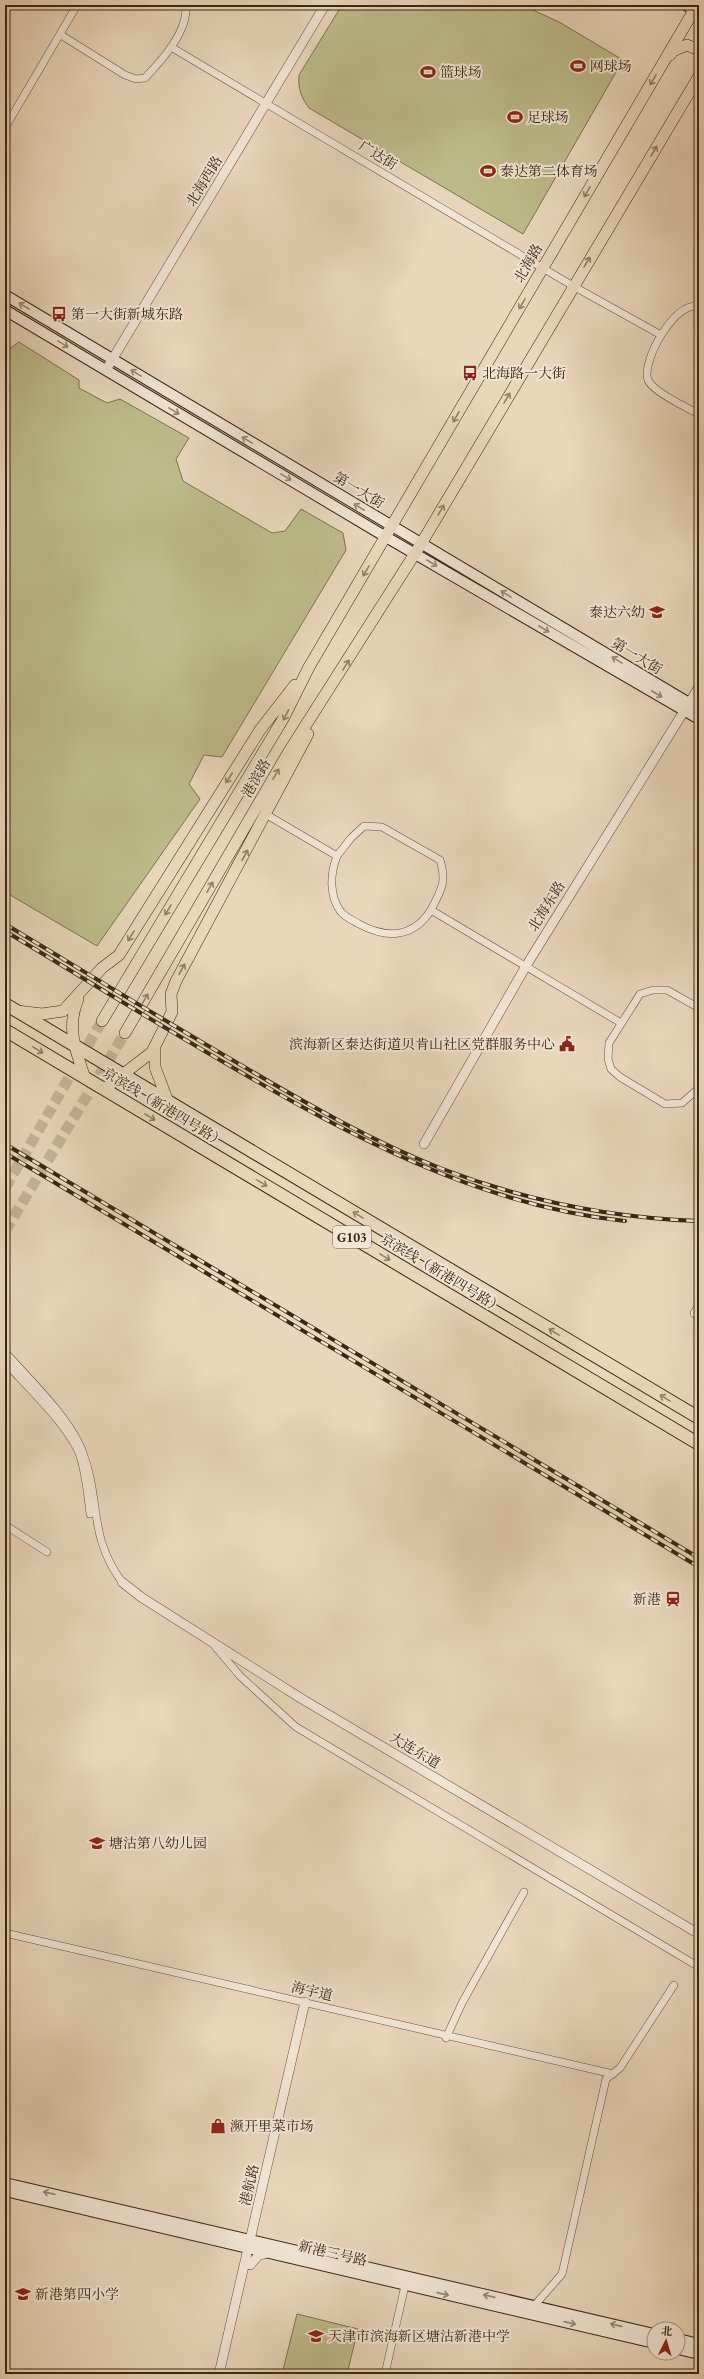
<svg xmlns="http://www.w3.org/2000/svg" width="704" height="2379" font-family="'EB Garamond','Noto Serif SC',serif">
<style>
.green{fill:#bebc8c;stroke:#7c724f}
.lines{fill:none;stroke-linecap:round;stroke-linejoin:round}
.primary-tunnel{stroke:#c6b49a;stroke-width:11;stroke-dasharray:11 5.5;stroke-linecap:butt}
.minor-casing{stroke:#66533c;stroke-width:8}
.tertiary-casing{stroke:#66533c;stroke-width:10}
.secondary-casing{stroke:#3a2712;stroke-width:12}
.primary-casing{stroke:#3a2712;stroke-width:12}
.trunk-casing{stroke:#3a2712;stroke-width:14}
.minor{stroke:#f1e5d3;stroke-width:7}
.tertiary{stroke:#f1e5d3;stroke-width:9}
.secondary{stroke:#f1e5d3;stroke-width:10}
.primary{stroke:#e9d7bc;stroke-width:11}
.trunk{stroke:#e9d7bc;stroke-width:12}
.rail-casing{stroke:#3a2712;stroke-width:4}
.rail{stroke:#f1e5d3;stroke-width:2.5;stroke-dasharray:8;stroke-linecap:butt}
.oneway{stroke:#927f67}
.oneway2{stroke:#968672}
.labels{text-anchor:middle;stroke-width:4;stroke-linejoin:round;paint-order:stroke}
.shield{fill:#f1e5d3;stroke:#71604c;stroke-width:1}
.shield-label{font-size:13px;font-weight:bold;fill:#3a2712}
.poi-label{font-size:14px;fill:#3a2712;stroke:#f1e5d3;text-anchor:start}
.street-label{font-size:14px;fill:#3a2712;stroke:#f1e5d3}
</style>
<rect width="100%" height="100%" fill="#e9d7bc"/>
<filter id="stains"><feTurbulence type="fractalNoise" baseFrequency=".005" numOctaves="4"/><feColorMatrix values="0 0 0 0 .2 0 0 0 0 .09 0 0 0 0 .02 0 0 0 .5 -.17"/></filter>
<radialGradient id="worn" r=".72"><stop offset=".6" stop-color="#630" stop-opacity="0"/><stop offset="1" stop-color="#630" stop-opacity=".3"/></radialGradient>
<path class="green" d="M 342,5 L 522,5 L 559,22 L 623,60 L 523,234 L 309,108 C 301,97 298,89 299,75 Z
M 19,342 L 79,380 L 79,388 L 107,403 L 120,399 L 189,438 L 176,459 L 183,481 L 272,533 L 285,531 L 301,509 L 343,533 L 346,550 L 222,757 L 204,755 L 189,784 L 200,799 L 97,946 L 5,892 L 5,352 Z
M 297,2314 L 358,2329 L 347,2374 L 282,2374 Z"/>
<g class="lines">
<path class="primary-tunnel" d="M 5,1188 L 102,1021
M 5,1231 L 125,1033"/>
<defs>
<path id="minor" d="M 61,35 L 125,75 L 136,79 L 145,78 C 162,60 188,32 186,5
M 171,47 L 573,286 L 661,335
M 5,128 L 77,5
M 699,307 C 676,299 641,361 648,380 C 652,391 687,408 699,414
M 267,815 L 337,856 L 351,838 L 364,826 L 382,827 L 440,860 C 447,883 441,890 431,910 L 621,1023
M 337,856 C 330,874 329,896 341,912 C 345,917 354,921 359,924 C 387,939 413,938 431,910
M 699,1008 L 667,990 L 653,990 L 640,994 L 609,1043 L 608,1059 L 611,1069 L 620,1077 L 665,1104 L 682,1103 L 699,1088
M 5,1352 C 29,1379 71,1419 83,1453 C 101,1501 88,1536 122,1582
M 5,1362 C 26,1386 70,1427 80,1456 C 86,1475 88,1495 90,1514
M 5,1525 L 47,1552
M 214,1645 L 240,1676 L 296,1727 L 699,1967
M 5,1933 L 613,2074
M 446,2038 L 462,2003 L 524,1892
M 534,2306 L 562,2274 L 606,2079 L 620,2068 L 674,1985
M 385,2374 L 406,2281"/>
<path id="tertiary" d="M 106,370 L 325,5
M 424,1144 L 526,966 L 699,687
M 695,1313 L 699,1307
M 122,1582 L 141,1597 L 302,1699 L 699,1934
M 250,2265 L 258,2256 L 269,2252
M 219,2374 L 305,2002"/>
<path id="secondary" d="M 686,5 L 699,14
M 5,295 L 699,709
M 5,310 L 386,537 L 699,719
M 5,2183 L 654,2334
M 5,2191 L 654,2343
M 678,2339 L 699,2344
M 678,2349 L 699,2354"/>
<path id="primary" d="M 670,55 L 673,51 L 687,45 L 699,50
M 78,999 C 66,1027 76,1052 85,1078
M 17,1011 L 42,1014 L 63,1011 L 102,968 L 119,955 L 260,730 L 295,685
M 102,1021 L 283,719 L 309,667 L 697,5
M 125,1033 L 288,753 L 421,544 L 699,76
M 155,1048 L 155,1067 L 168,1102
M 104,1089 L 152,1052 L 172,1012 L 171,994 L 176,981 L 308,734"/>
<path id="trunk" d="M 5,1004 L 699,1418
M 5,1030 L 699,1444"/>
</defs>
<use href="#minor" class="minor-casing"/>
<use href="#tertiary" class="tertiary-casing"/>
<use href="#secondary" class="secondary-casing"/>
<use href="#primary" class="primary-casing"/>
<use href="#trunk" class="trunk-casing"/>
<use href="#minor" class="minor"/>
<use href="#tertiary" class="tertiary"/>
<use href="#secondary" class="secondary"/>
<use href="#primary" class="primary"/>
<use href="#trunk" class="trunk"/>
<defs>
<path id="rail" d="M 5,924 C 85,972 165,1021 246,1068 C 309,1105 372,1141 440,1168 C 523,1200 611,1218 699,1221
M 5,931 C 78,975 151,1020 225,1063 C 350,1136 478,1205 625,1221
M 5,1144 L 699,1558
M 5,1153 L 699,1567"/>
</defs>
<use href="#rail" class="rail-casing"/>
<use href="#rail" class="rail"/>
</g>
<defs><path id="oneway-shaft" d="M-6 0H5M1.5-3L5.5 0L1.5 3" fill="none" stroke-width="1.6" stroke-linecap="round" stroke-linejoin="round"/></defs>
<g class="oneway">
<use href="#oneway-shaft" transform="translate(653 80) rotate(120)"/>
<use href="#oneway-shaft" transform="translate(654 151) rotate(-59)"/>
<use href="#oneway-shaft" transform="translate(587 192) rotate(120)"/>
<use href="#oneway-shaft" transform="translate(587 262) rotate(-59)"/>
<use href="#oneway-shaft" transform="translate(522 304) rotate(120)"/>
<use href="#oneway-shaft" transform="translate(507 398) rotate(-60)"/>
<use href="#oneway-shaft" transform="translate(456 417) rotate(120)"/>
<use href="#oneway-shaft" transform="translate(441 510) rotate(-60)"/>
<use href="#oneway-shaft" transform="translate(366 571) rotate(121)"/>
<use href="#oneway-shaft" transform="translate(346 665) rotate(-58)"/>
<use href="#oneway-shaft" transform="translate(286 715) rotate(117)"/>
<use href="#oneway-shaft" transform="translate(276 774) rotate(-60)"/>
<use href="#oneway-shaft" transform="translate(229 778) rotate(123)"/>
<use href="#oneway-shaft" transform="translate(245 855) rotate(-61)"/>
<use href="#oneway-shaft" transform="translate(210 887) rotate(-60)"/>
<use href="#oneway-shaft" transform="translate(168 910) rotate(121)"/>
<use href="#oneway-shaft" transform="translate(131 936) rotate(122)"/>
<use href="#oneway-shaft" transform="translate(182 969) rotate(-61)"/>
<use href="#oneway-shaft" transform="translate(145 999) rotate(-60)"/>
<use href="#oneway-shaft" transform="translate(38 1050) rotate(31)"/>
<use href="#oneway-shaft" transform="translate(150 1117) rotate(31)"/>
<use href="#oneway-shaft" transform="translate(262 1183) rotate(31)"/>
<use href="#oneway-shaft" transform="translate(358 1215) rotate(-149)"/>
<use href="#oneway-shaft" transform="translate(385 1257) rotate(31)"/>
<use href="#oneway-shaft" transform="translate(554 1332) rotate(-149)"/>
<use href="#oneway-shaft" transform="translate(665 1398) rotate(-149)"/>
</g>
<g class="oneway2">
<use href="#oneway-shaft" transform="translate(24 306) rotate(-149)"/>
<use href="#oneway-shaft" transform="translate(63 344) rotate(31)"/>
<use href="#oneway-shaft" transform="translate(136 373) rotate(-149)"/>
<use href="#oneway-shaft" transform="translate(174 411) rotate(31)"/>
<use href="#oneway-shaft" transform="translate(247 440) rotate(-149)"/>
<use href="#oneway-shaft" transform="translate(286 477) rotate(31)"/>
<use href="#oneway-shaft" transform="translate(359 507) rotate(-149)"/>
<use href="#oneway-shaft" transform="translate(432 563) rotate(30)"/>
<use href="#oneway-shaft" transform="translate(506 594) rotate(-149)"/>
<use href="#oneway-shaft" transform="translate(544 629) rotate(30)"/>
<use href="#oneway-shaft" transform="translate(617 660) rotate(-149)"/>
<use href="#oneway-shaft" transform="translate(657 694) rotate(30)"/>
<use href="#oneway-shaft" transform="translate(49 2193) rotate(-167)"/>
<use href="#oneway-shaft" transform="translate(443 2294) rotate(13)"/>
<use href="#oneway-shaft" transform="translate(489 2296) rotate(-167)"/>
<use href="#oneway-shaft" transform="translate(570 2323) rotate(13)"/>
<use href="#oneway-shaft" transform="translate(616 2325) rotate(-167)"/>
</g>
<defs>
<symbol id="stadium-bare" viewBox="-9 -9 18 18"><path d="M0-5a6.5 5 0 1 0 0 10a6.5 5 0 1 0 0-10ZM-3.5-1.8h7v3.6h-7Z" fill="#8f2418" stroke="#f1e5d3" stroke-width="2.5" paint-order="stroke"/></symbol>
<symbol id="bus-bare" viewBox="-9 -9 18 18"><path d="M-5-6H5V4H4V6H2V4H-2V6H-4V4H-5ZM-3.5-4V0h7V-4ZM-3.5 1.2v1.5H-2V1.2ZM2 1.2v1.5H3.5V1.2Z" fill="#8f2418" stroke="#f1e5d3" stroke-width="2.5" paint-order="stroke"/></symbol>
<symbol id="school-bare" viewBox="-9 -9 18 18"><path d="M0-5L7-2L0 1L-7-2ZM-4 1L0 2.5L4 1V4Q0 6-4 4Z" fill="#8f2418" stroke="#f1e5d3" stroke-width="2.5" paint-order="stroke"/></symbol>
<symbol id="civic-bare" viewBox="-9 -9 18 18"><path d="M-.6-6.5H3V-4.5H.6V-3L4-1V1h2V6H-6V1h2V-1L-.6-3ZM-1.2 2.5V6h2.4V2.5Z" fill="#8f2418" stroke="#f1e5d3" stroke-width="2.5" paint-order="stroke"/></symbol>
<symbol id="station-bare" viewBox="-9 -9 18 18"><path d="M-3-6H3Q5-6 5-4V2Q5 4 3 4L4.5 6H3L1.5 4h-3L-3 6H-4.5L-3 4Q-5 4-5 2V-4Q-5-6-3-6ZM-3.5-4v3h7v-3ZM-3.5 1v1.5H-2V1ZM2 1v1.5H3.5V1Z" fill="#8f2418" stroke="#f1e5d3" stroke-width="2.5" paint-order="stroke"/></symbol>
<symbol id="shop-bare" viewBox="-9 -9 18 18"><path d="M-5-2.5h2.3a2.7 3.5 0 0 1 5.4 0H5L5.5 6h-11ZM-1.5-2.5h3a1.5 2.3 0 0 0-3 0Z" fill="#8f2418" stroke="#f1e5d3" stroke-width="2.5" paint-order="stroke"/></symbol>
</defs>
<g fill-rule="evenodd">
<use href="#stadium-bare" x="567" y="55" width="22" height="22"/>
<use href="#stadium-bare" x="417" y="61" width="22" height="22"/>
<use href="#stadium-bare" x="504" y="106" width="22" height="22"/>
<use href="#stadium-bare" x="477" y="160" width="22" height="22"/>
<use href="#bus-bare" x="48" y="303" width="22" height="22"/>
<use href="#bus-bare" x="459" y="362" width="22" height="22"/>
<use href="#school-bare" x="646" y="601" width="22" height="22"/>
<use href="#civic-bare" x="556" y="1033" width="22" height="22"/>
<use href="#station-bare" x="662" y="1588" width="22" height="22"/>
<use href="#school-bare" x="86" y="1832" width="22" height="22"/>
<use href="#shop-bare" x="207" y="2115" width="22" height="22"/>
<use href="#school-bare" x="12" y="2283" width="22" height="22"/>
<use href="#school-bare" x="305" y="2325" width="22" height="22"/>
</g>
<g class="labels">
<rect class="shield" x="333" y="1226" width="38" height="22" rx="3"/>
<g class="shield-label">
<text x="352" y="1242">G103</text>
</g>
<g class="poi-label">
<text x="590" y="71">网球场</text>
<text x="440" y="77">篮球场</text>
<text x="527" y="122">足球场</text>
<text x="500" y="176">泰达第二体育场</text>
<text x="71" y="319">第一大街新城东路</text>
<text x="482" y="378">北海路一大街</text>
<text x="645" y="617" text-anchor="end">泰达六幼</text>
<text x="555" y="1049" text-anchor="end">滨海新区泰达街道贝肯山社区党群服务中心</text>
<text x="661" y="1604" text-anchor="end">新港</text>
<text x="109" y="1848">塘沽第八幼儿园</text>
<text x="230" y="2131">濒开里菜市场</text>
<text x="35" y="2299">新港第四小学</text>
<text x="328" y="2341">天津市滨海新区塘沽新港中学</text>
</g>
<g class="street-label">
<text transform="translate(378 155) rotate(31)" y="5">广达街</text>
<text transform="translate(204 181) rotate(-59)" y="5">北海西路</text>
<text transform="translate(528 263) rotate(-60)" y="5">北海路</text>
<text transform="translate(359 490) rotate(31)" y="5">第一大街</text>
<text transform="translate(637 656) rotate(31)" y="5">第一大街</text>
<text transform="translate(256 778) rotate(-60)" y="5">港滨路</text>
<text transform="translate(546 906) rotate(-58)" y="5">北海东路</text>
<text transform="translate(164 1107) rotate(31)" y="5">京滨线（新港四号路）</text>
<text transform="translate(442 1273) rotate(31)" y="5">京滨线（新港四号路）</text>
<text transform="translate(415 1750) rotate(31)" y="5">大连东道</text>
<text transform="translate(312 1991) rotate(13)" y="5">海宇道</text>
<text transform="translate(249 2185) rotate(-77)" y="5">港航路</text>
<text transform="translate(333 2253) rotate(13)" y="5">新港三号路</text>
</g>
</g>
<rect width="704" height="2379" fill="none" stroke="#e9d7bc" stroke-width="20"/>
<rect x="6" y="6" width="692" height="2367" fill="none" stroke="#3a2712" stroke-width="2"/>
<rect x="10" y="10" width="684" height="2359" fill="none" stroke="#3a2712"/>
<g transform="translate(666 2341) rotate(5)"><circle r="19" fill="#f1e5d3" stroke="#a89986"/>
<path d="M0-3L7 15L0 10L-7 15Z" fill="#8f2418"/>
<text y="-6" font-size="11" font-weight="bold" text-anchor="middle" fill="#3a2712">北</text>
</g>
<rect width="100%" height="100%" filter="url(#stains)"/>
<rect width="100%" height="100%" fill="url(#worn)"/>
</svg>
